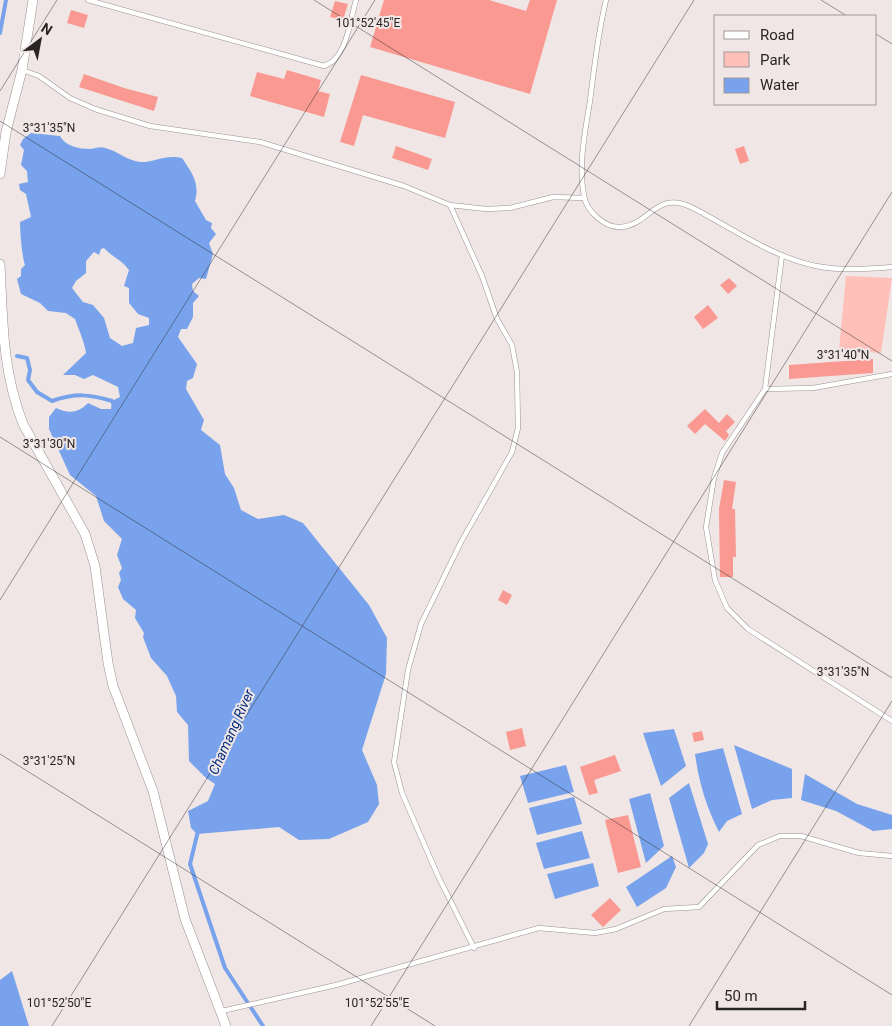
<svg xmlns="http://www.w3.org/2000/svg" width="892" height="1026" font-family="Roboto,sans-serif">
<style>
.green{fill:#fec0b9}
.water{fill:#78a2eb;fill-rule:evenodd}
.lines{fill:none;stroke-linecap:round;stroke-linejoin:round}
.stream{stroke:#78a2eb;stroke-width:4}
.building{fill:#f99991}
.service-casing{stroke:#9a9190;stroke-width:5.5}
.minor-casing{stroke:#9a9190;stroke-width:10}
.service{stroke:#fff;stroke-width:4.5}
.minor{stroke:#fff;stroke-width:9}
.ticks{fill:none;stroke:#292525;stroke-width:1;stroke-opacity:0.45}
.labels{text-anchor:middle;stroke-width:4;stroke-linejoin:round;paint-order:stroke}
.water-label{font-size:14px;font-style:italic;fill:#002d7f;stroke:#f0e6e5}
.ticks-label{font-size:12px;text-anchor:middle;fill:#292525;stroke:#f0e6e5;stroke-width:4;stroke-linejoin:round;paint-order:stroke}
</style>
<rect width="100%" height="100%" fill="#f0e6e5"/>
<path class="green" d="M 846,276 L 892,278 L 881,353 L 839,350 Z"/>
<path class="water" d="M 31,133 L 60,136 C 65,146 79,149 90,149 C 95,149 100,146 105,148 C 118,151 127,161 141,162 C 156,162 165,154 182,158 C 192,173 200,183 195,201 L 206,220 L 212,223 L 211,228 L 216,234 L 209,243 L 213,254 L 206,279 L 199,278 L 192,284 L 193,291 L 199,296 L 193,303 L 193,317 L 187,329 L 181,329 L 178,337 L 197,364 L 193,378 L 187,381 L 186,389 L 204,420 L 201,430 L 220,445 L 225,474 L 234,488 L 241,510 L 258,519 L 284,515 L 303,523 L 369,605 L 387,638 L 386,674 L 362,750 L 377,785 L 379,804 L 368,822 L 329,839 L 299,840 L 279,827 L 197,834 L 191,828 L 188,811 L 208,801 L 215,784 L 206,778 L 189,761 L 188,725 L 177,712 L 176,696 L 167,676 L 151,658 L 143,637 L 144,633 L 135,618 L 136,610 L 123,599 L 118,587 L 121,580 L 119,573 L 122,568 L 117,555 L 122,539 L 104,521 L 96,496 L 70,475 L 49,429 L 49,417 L 56,408 C 68,414 79,413 88,403 L 101,409 L 111,409 L 112,401 L 120,397 L 118,387 L 93,375 L 84,379 L 75,375 L 63,375 L 86,353 C 84,340 79,331 75,319 L 66,313 L 48,311 L 40,303 L 21,294 L 17,279 L 21,276 L 21,269 L 25,265 C 22,257 20,231 20,222 L 31,217 L 26,194 L 20,190 L 19,184 L 28,182 L 27,171 L 21,165 L 24,150 L 20,145 L 23,139 ZM 104,248 C 112,257 122,260 129,270 L 124,286 L 129,288 L 129,303 L 138,314 L 149,318 L 149,325 L 136,328 L 133,343 L 122,346 L 110,338 L 104,318 L 93,305 L 83,302 L 72,288 L 76,281 L 86,273 L 86,261 L 94,252 L 99,255 L 101,249 Z
M 674,729 L 686,766 L 661,786 L 643,733 Z
M 734,745 L 792,769 L 792,798 L 772,800 L 752,809 Z
M 723,748 L 742,814 L 727,821 L 719,832 C 706,806 699,783 695,754 Z
M 566,765 L 574,792 L 528,803 L 520,776 Z
M 805,774 L 857,804 L 892,815 L 892,829 L 873,831 L 836,811 L 801,800 Z
M 689,783 L 708,844 L 704,853 L 689,868 L 669,798 Z
M 650,793 L 664,846 L 646,863 L 629,799 Z
M 574,797 L 582,824 L 537,835 L 529,808 Z
M 582,831 L 590,858 L 544,869 L 536,843 Z
M 672,856 L 676,867 L 666,888 L 637,907 L 626,887 Z
M 593,863 L 599,886 L 555,899 L 547,874 Z
M 12,971 L 29,1026 L 0,1026 L 0,980 Z"/>
<g class="lines">
<path class="stream" d="M 0,33 L 6,0
M 17,356 L 27,358 L 30,370 L 28,380 L 37,392 L 52,401 C 75,393 89,394 112,401 L 114,405
M 198,831 L 190,864 L 225,968 L 263,1026"/>
</g>
<path class="building" d="M 384,0 L 489,0 L 526,11 L 530,0 L 557,0 L 530,94 L 370,47 Z
M 335,1 L 348,4 L 343,20 L 330,17 Z
M 71,10 L 88,15 L 84,28 L 67,23 Z
M 287,70 L 321,80 L 318,91 L 330,94 L 324,117 L 250,96 L 257,72 L 284,79 Z
M 84,74 L 124,88 L 158,97 L 154,111 L 79,87 Z
M 361,75 L 455,102 L 445,138 L 363,115 L 354,146 L 340,142 Z
M 396,146 L 432,159 L 428,170 L 392,158 Z
M 744,146 L 749,161 L 740,164 L 735,149 Z
M 729,278 L 737,286 L 728,294 L 720,285 Z
M 708,305 L 718,318 L 703,329 L 694,317 Z
M 873,359 L 873,373 L 789,379 L 789,365 Z
M 705,409 L 719,423 L 727,414 L 735,422 L 726,431 L 729,435 L 725,441 L 705,424 L 695,434 L 687,426 Z
M 724,480 L 736,482 L 732,509 L 735,509 L 736,557 L 733,557 L 733,577 L 720,577 L 719,509 Z
M 503,590 L 512,595 L 507,605 L 498,600 Z
M 522,728 L 526,746 L 510,750 L 506,732 Z
M 702,731 L 704,740 L 694,742 L 692,733 Z
M 615,755 L 621,771 L 594,780 L 598,793 L 589,795 L 580,767 Z
M 628,815 L 641,867 L 618,873 L 605,820 Z
M 610,898 L 621,910 L 603,927 L 591,915 Z"/>
<g class="lines">
<defs>
<path id="service" d="M 88,0 L 324,66 C 347,59 350,20 356,0
M 606,0 C 598,33 594,68 590,101 C 585,132 578,165 584,196 C 587,212 605,228 621,227 C 650,225 656,189 693,208 C 732,228 772,257 816,266 C 841,271 867,269 892,267
M 22,70 L 39,76 L 70,98 L 95,109 L 150,126 L 260,142 L 404,186 L 450,205 L 486,209 L 510,208 L 553,197 L 584,198
M 450,205 L 482,276 L 497,319 L 512,345 L 517,372 L 518,428 L 512,452 L 461,542 L 421,624 L 408,670 L 394,762 L 402,793 L 438,876 L 474,948
M 782,255 L 765,389 L 722,453 L 714,478 L 706,527 L 715,580 L 727,608 L 748,629 L 892,721
M 765,389 L 813,388 L 892,374
M 222,1011 L 336,985 L 539,928 L 595,933 L 616,929 L 664,909 L 699,907 L 758,845 L 780,836 L 801,836 L 859,853 L 892,856"/>
<path id="minor" d="M 0,174 L 6,132 L 22,70 L 33,0
M 0,264 C 3,321 2,370 23,424 L 85,534 L 95,566 L 108,663 L 113,686 L 153,791 L 185,919 L 226,1026"/>
</defs>
<use href="#service" class="service-casing"/>
<use href="#minor" class="minor-casing"/>
<use href="#service" class="service"/>
<use href="#minor" class="minor"/>
</g>
<path class="ticks" d="M 314,0 L 892,361M 821,0 L 847,16M 876,34 L 892,44M 0,91 L 57,0M 0,121 L 892,678M 0,437 L 892,995M 0,600 L 375,0M 0,754 L 435,1026M 52,1026 L 694,0M 371,1026 L 892,192M 689,1026 L 892,701"/>
<g class="labels">
<g class="water-label">
<text transform="translate(231 732) rotate(-66)" y="5">Chamang River</text>
</g>
</g>
<g class="ticks-label">
<text x="368" y="27">101°52'45"E</text>
<text x="49" y="132">3°31'35"N</text>
<text x="843" y="359">3°31'40"N</text>
<text x="49" y="448">3°31'30"N</text>
<text x="843" y="676">3°31'35"N</text>
<text x="49" y="765">3°31'25"N</text>
<text x="59" y="1007">101°52'50"E</text>
<text x="377" y="1007">101°52'55"E</text>
</g>
<rect x="714" y="15" width="162" height="90" fill="#f0e6e5" stroke="#a09998"/>
<rect x="724" y="31" width="25" height="8" fill="#ffffff" stroke="#a09998"/>
<text x="760" y="40" font-size="15" fill="#292525">Road</text>
<rect x="724" y="52" width="25" height="15" fill="#fec0b9" stroke="#a09998"/>
<text x="760" y="65" font-size="15" fill="#292525">Park</text>
<rect x="724" y="78" width="25" height="15" fill="#78a2eb" stroke="#a09998"/>
<text x="760" y="90" font-size="15" fill="#292525">Water</text>
<g transform="translate(40 40) rotate(32)" stroke="#f0e6e5" stroke-width="4" paint-order="stroke">
<path d="M0-4L9 19L0 12L-9 19Z" fill="#292525"/>
<text y="-8" font-size="14" font-weight="bold" text-anchor="middle" fill="#292525">N</text>
</g>
<path d="M717 1001v8h88v-8" fill="none" stroke="#292525" stroke-width="2.5"/>
<text x="724" y="1001" font-size="15" fill="#292525" stroke="#f0e6e5" stroke-width="4" paint-order="stroke">50 m</text>
</svg>
